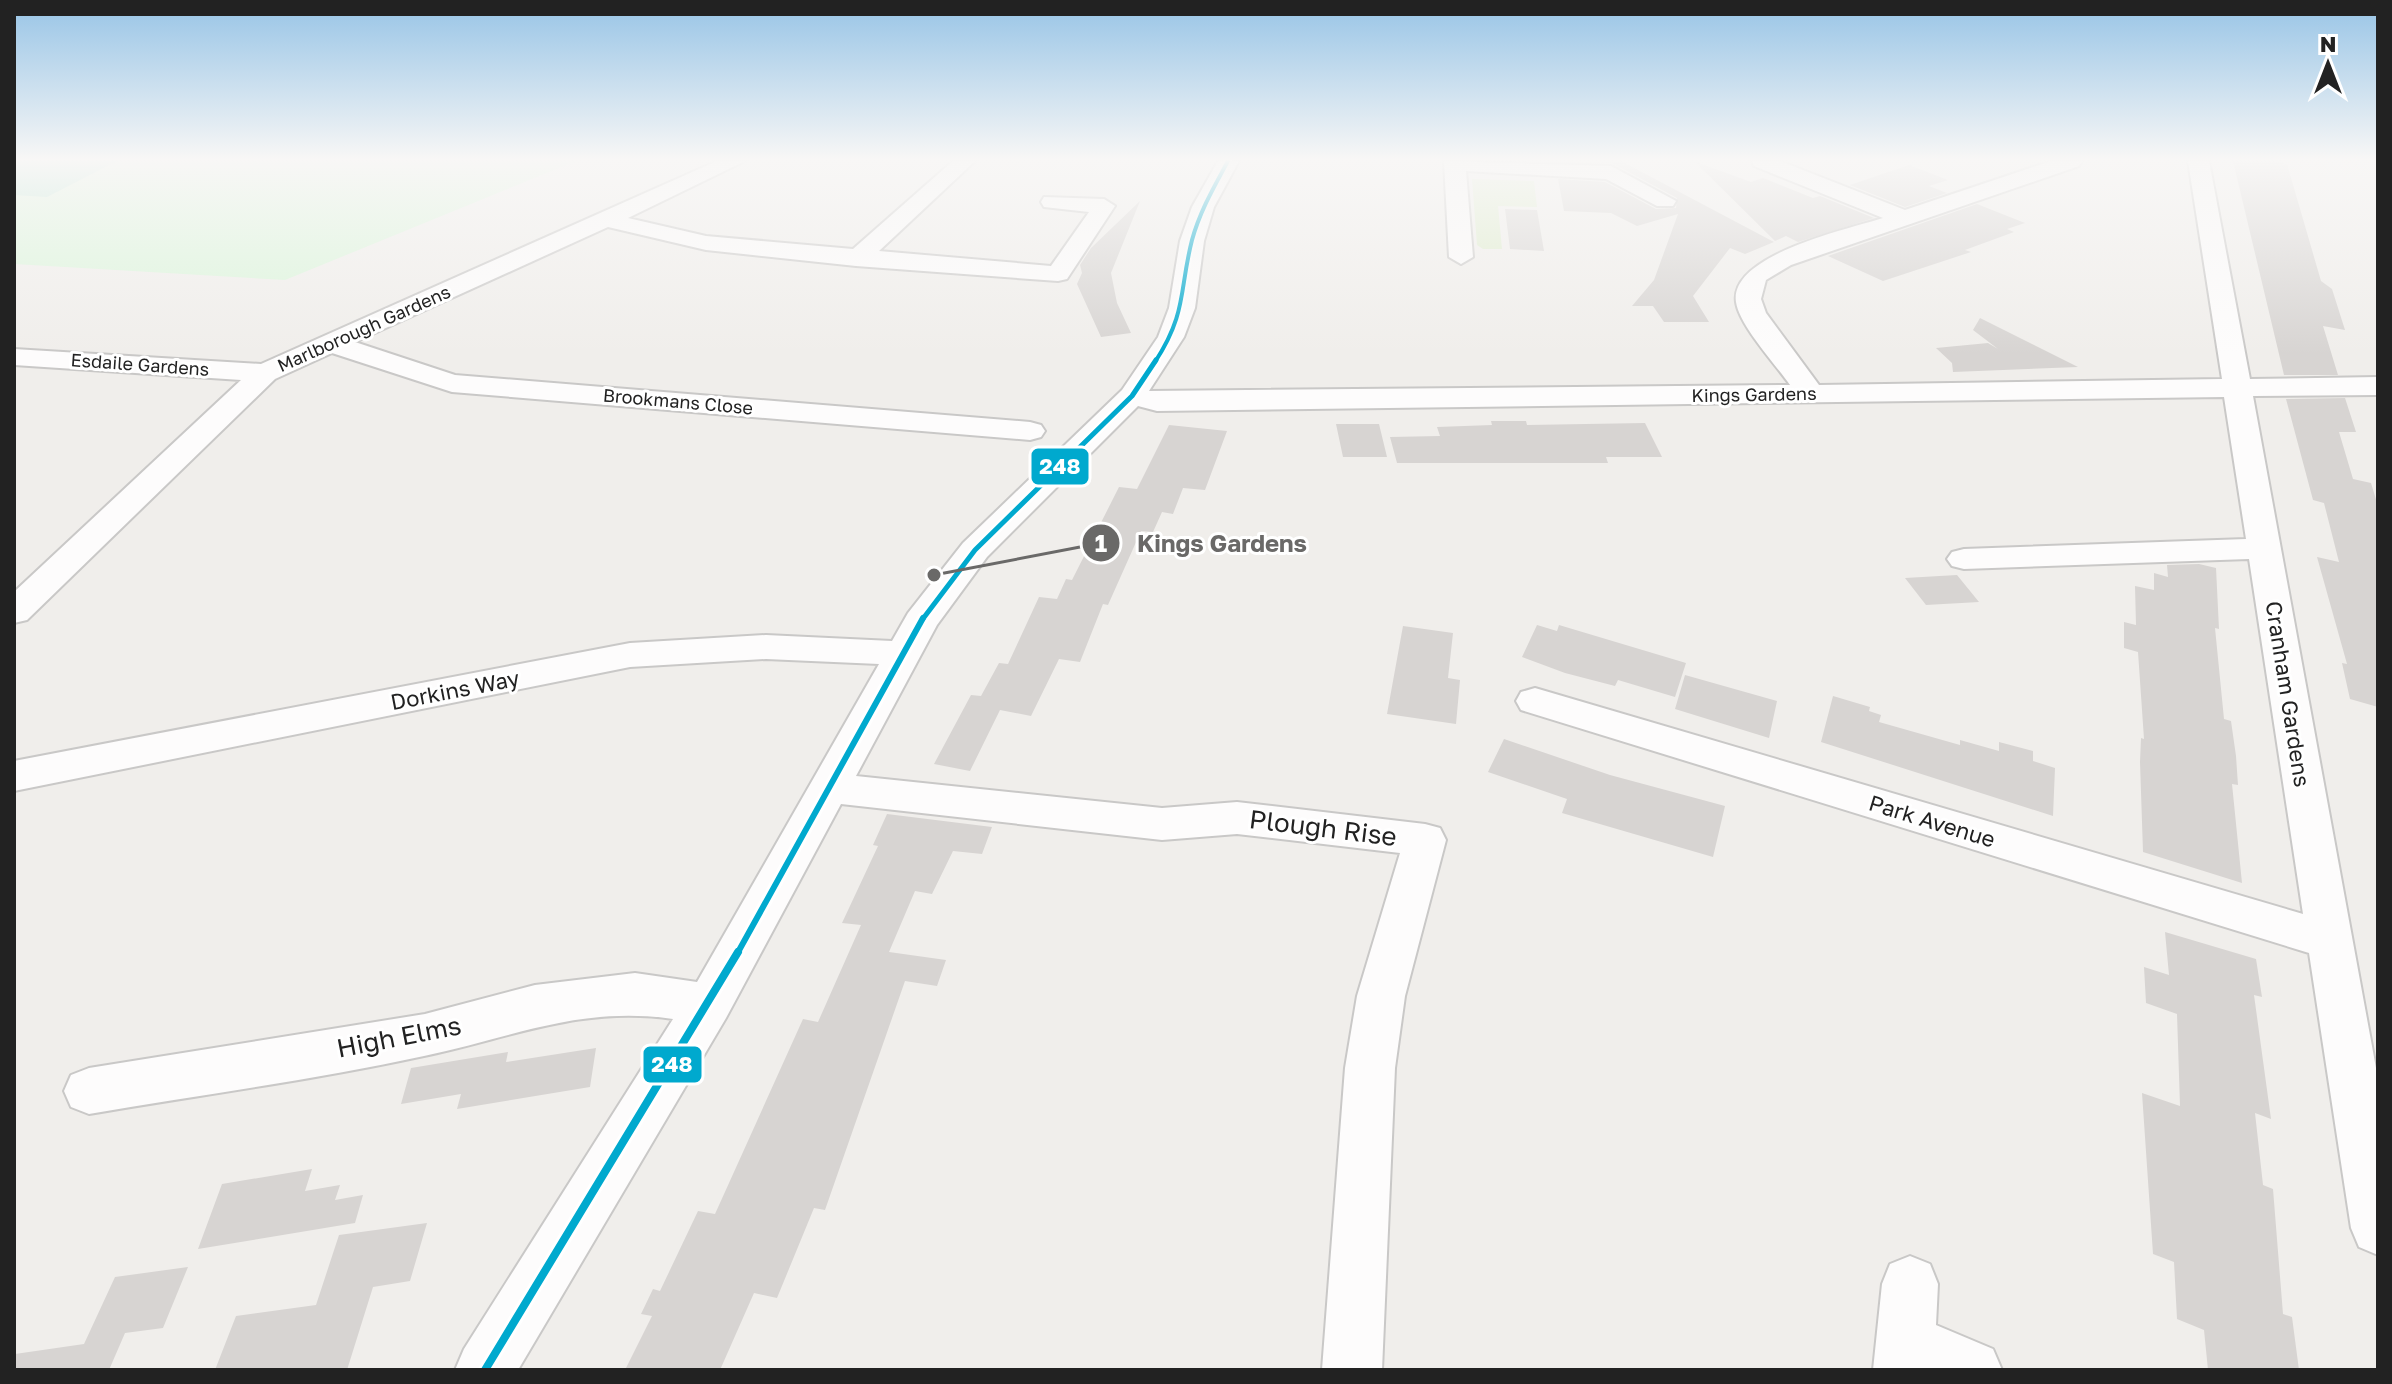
<svg xmlns="http://www.w3.org/2000/svg" width="2392" height="1384" font-family="'Golos Text',sans-serif">
<style>
.grass{fill:#ddeccb}
.park{fill:#daf5da}
.pitch{fill:#b7e6d2}
.building{fill:#d7d4d2}
.lines{fill:none;stroke-linecap:round;stroke-linejoin:round}
.minor-casing{stroke:#c9c8c7;stroke-width:4}
.minor{fill:#fdfcfc;fill-rule:evenodd}
.bus-1-far3-casing{stroke:#fff;stroke-width:8}
.bus-1-far2-casing{stroke:#fff;stroke-width:10}
.bus-1-far1-casing{stroke:#fff;stroke-width:12}
.bus-1-casing{stroke:#fff;stroke-width:14}
.bus-1-far3{stroke:#00a9ce;stroke-width:4}
.bus-1-far2{stroke:#00a9ce;stroke-width:5}
.bus-1-far1{stroke:#00a9ce;stroke-width:6}
.bus-1{stroke:#00a9ce;stroke-width:8}
.labels{text-anchor:middle;stroke-width:6;stroke-linejoin:round;paint-order:stroke}
.far-street-label{font-size:18px;fill:#222;stroke:#fff}
.street-label{font-size:22px;fill:#222;stroke:#fff}
.near-street-label{font-size:26px;fill:#222;stroke:#fff}
.leader{fill:none;stroke:#6a6968;stroke-width:3}
.callout-dot{fill:#6a6968;stroke:#fff;stroke-width:3}
.mark-label{font-size:24px;text-anchor:middle;font-weight:bold;fill:#fff}
.callout-label{font-size:24px;text-anchor:middle;font-weight:bold;fill:#6a6968;stroke:#fff;stroke-width:6;stroke-linejoin:round;paint-order:stroke}
.line-badge{stroke:#fff;stroke-width:3}
.badge-label{font-size:22px;text-anchor:middle;font-weight:bold;fill:#fff}
</style>
<rect width="100%" height="100%" fill="#f0eeeb"/>
<path class="grass" d="M 1472,179 L 1534,181 L 1537,207 L 1498,206 L 1502,249 L 1483,249 L 1477,245 Z"/>
<path class="park" d="M 14,161 L 576,161 L 285,280 L 14,264 Z"/>
<path class="pitch" d="M 14,161 L 117,161 L 47,197 L 14,195 Z"/>
<path class="building" d="M 1621,161 L 1774,242 L 1745,254 L 1730,248 L 1693,296 L 1709,322 L 1664,322 L 1653,306 L 1632,306 L 1654,280 L 1678,214 L 1637,226 L 1611,213 L 1564,211 L 1558,179 L 1605,182 L 1656,209 L 1676,208 L 1677,198 L 1612,163 L 1605,163 Z
M 1694,161 L 1751,182 L 1763,178 L 1813,198 L 1820,196 L 1874,218 L 1798,242 L 1786,236 L 1775,241 Z
M 2233,161 L 2273,161 L 2287,164 L 2321,281 L 2332,289 L 2345,330 L 2323,326 L 2338,375 L 2284,375 Z
M 1909,165 L 1948,180 L 1929,186 L 1947,193 L 1905,207 L 1850,185 Z
M 1140,201 L 1111,273 L 1117,303 L 1131,333 L 1101,337 L 1077,284 L 1082,273 L 1080,265 L 1091,248 Z
M 1977,204 L 2025,223 L 2007,229 L 2014,232 L 1965,250 L 1971,252 L 1883,281 L 1828,256 Z
M 1505,209 L 1537,210 L 1544,251 L 1510,249 Z
M 1980,318 L 2078,367 L 1953,372 L 1952,363 L 1936,348 L 1988,343 L 1998,349 L 1973,330 Z
M 2345,398 L 2356,432 L 2339,432 L 2353,479 L 2371,483 L 2378,506 L 2378,707 L 2350,699 L 2342,663 L 2347,664 L 2317,557 L 2339,562 L 2324,503 L 2313,500 L 2286,399 Z
M 1491,421 L 1526,421 L 1527,425 L 1645,423 L 1662,457 L 1606,457 L 1608,463 L 1397,463 L 1390,437 L 1440,436 L 1437,427 L 1492,425 Z
M 1336,424 L 1379,424 L 1387,457 L 1343,457 Z
M 1169,425 L 1227,431 L 1205,490 L 1183,488 L 1173,514 L 1162,512 L 1153,532 L 1141,531 L 1108,605 L 1103,604 L 1080,662 L 1059,659 L 1031,716 L 1000,710 L 970,771 L 934,764 L 971,695 L 981,696 L 999,663 L 1008,664 L 1039,597 L 1057,599 L 1066,579 L 1072,580 L 1119,487 L 1137,489 Z
M 2199,564 L 2216,568 L 2219,629 L 2215,628 L 2224,719 L 2231,721 L 2236,756 L 2238,785 L 2232,784 L 2242,883 L 2143,852 L 2140,762 L 2141,738 L 2144,739 L 2138,652 L 2124,648 L 2124,622 L 2136,625 L 2135,586 L 2154,590 L 2154,573 L 2168,577 L 2167,565 Z
M 1957,575 L 1979,602 L 1926,605 L 1905,578 Z
M 1537,625 L 1557,631 L 1559,625 L 1686,663 L 1675,697 L 1618,680 L 1615,686 L 1565,673 L 1522,657 Z
M 1403,626 L 1453,633 L 1448,678 L 1460,680 L 1456,724 L 1387,714 Z
M 1685,675 L 1777,701 L 1769,738 L 1675,709 Z
M 1833,696 L 1870,707 L 1869,711 L 1881,715 L 1879,722 L 1960,745 L 1960,740 L 1999,751 L 1999,742 L 2033,751 L 2033,761 L 2055,768 L 2053,816 L 1821,742 Z
M 1504,739 L 1610,775 L 1725,806 L 1713,857 L 1562,813 L 1567,799 L 1488,772 Z
M 887,814 L 992,827 L 982,854 L 953,851 L 932,894 L 915,891 L 889,952 L 946,960 L 937,986 L 905,981 L 825,1210 L 814,1208 L 777,1298 L 754,1293 L 720,1370 L 625,1370 L 652,1316 L 641,1314 L 653,1289 L 660,1291 L 698,1211 L 715,1214 L 803,1019 L 818,1022 L 861,925 L 842,923 L 878,846 L 873,845 Z
M 2165,932 L 2256,959 L 2262,997 L 2254,995 L 2271,1119 L 2255,1113 L 2263,1185 L 2273,1189 L 2283,1314 L 2292,1317 L 2299,1370 L 2208,1370 L 2204,1330 L 2177,1319 L 2174,1262 L 2153,1254 L 2142,1093 L 2180,1106 L 2177,1014 L 2146,1003 L 2144,967 L 2169,975 Z
M 596,1048 L 590,1087 L 457,1109 L 461,1094 L 401,1104 L 411,1068 L 508,1052 L 506,1062 Z
M 312,1169 L 305,1191 L 340,1185 L 335,1200 L 363,1195 L 355,1223 L 198,1249 L 222,1184 Z
M 427,1223 L 410,1281 L 373,1287 L 347,1370 L 215,1370 L 236,1316 L 316,1305 L 339,1235 Z
M 188,1267 L 163,1328 L 125,1333 L 109,1370 L 16,1370 L 15,1354 L 84,1344 L 115,1277 Z"/>
<g class="lines">
<defs>
<path id="minor" d="M 717,161 L 745,161 L 628,218 L 706,236 L 853,249 L 953,161 L 975,161 L 879,251 L 1051,266 L 1089,212 L 1044,207 L 1041,202 L 1044,197 L 1104,199 L 1115,206 L 1067,279 L 1058,281 L 856,266 L 706,250 L 608,227 L 355,342 L 455,375 L 1030,422 L 1041,425 L 1045,431 L 1041,437 L 1030,440 L 452,392 L 332,353 L 275,379 L 27,620 L 14,623 L 14,592 L 241,380 L 14,365 L 14,349 L 261,364 Z
M 1218,161 L 1239,161 L 1214,207 L 1204,241 L 1195,308 L 1184,337 L 1149,391 L 1790,385 C 1776,365 1739,325 1736,302 C 1729,255 1848,229 1883,218 L 1754,166 L 1752,161 L 1780,161 L 1905,210 L 2051,161 L 2082,161 L 2079,166 L 1791,265 L 1766,280 L 1761,299 L 1766,313 L 1819,385 L 2222,379 L 2188,161 L 2209,161 L 2250,379 L 2378,377 L 2378,395 L 2253,396 L 2378,1079 L 2378,1255 L 2359,1247 L 2351,1228 L 2309,953 L 1521,710 L 1516,701 L 1521,692 L 1535,688 L 2303,914 L 2249,559 L 1964,569 L 1952,566 L 1947,559 L 1952,552 L 1964,549 L 2246,539 L 2224,397 L 1157,411 L 1138,406 L 987,557 L 937,625 L 856,776 L 1162,808 L 1237,802 L 1425,824 L 1440,828 L 1446,840 L 1405,996 L 1395,1068 L 1382,1370 L 1322,1370 L 1345,1068 L 1357,996 L 1400,853 L 1237,834 L 1162,840 L 841,804 L 726,1018 L 518,1370 L 455,1370 L 464,1349 L 673,1019 C 582,1005 510,1038 424,1056 C 314,1080 200,1095 89,1114 L 71,1107 L 64,1091 L 71,1075 L 89,1068 L 425,1014 L 535,985 L 635,973 L 697,982 L 879,664 L 766,659 L 630,667 L 14,791 L 14,761 L 630,643 L 766,635 L 892,641 L 908,613 L 963,543 L 1122,390 L 1158,337 L 1169,308 L 1180,241 L 1192,207 Z
M 1444,161 L 1611,166 L 1676,201 L 1673,206 L 1657,206 L 1606,179 L 1466,171 L 1473,257 L 1461,264 L 1449,257 Z
M 1910,1256 L 1930,1264 L 1938,1284 L 1936,1325 L 1993,1349 L 2002,1370 L 1873,1370 L 1882,1284 L 1890,1264 Z"/>
</defs>
<use href="#minor" class="minor-casing"/>
<use href="#minor" class="minor"/>
<defs>
<path id="bus-1-far3" d="M 1155,362 C 1187,313 1179,291 1192,240 C 1200,211 1214,187 1228,161"/>
<path id="bus-1-far2" d="M 922,620 L 975,550 L 1132,396 L 1156,360"/>
<path id="bus-1-far1" d="M 737,954 L 923,618"/>
<path id="bus-1" d="M 485,1370 L 738,952"/>
</defs>
<use href="#bus-1-far3" class="bus-1-far3-casing"/>
<use href="#bus-1-far2" class="bus-1-far2-casing"/>
<use href="#bus-1-far1" class="bus-1-far1-casing"/>
<use href="#bus-1" class="bus-1-casing"/>
<use href="#bus-1-far3" class="bus-1-far3"/>
<use href="#bus-1-far2" class="bus-1-far2"/>
<use href="#bus-1-far1" class="bus-1-far1"/>
<use href="#bus-1" class="bus-1"/>
</g>
<linearGradient id="sky" x2="0" y2="1"><stop stop-color="#97c4e6"/><stop offset="0.45" stop-color="#f8f7f6"/><stop offset="1" stop-color="#f8f7f6" stop-opacity="0"/></linearGradient>
<rect width="2392" height="354" fill="url(#sky)"/>
<g class="labels">
<g class="far-street-label">
<text transform="translate(364 329) rotate(-24)" y="6">Marlborough Gardens</text>
<text transform="translate(140 365) rotate(4)" y="6">Esdaile Gardens</text>
<text transform="translate(1754 395) rotate(-1)" y="6">Kings Gardens</text>
<text transform="translate(678 402) rotate(5)" y="6">Brookmans Close</text>
</g>
<g class="street-label">
<text transform="translate(455 690) rotate(-11)" y="8">Dorkins Way</text>
<text transform="translate(2288 694) rotate(81)" y="8">Cranham Gardens</text>
<text transform="translate(1932 821) rotate(17)" y="8">Park Avenue</text>
</g>
<g class="near-street-label">
<text transform="translate(1323 828) rotate(7)" y="9">Plough Rise</text>
<text transform="translate(399 1037) rotate(-11)" y="9">High Elms</text>
</g>
</g>
<path class="leader" d="M934 575L1101 543"/>
<g class="callout-dot">
<circle cx="934" cy="575" r="8"/>
<circle cx="1101" cy="543" r="20"/>
</g>
<g class="mark-label">
<text x="1101" y="552">1</text>
</g>
<g class="callout-label">
<text x="1222" y="552">Kings Gardens</text>
</g>
<g class="line-badge">
<rect x="1030" y="447" width="60" height="39" rx="8" fill="#00a9ce"/>
<rect x="642" y="1045" width="61" height="39" rx="8" fill="#00a9ce"/>
</g>
<g class="badge-label">
<text x="1060" y="474">248</text>
<text x="672" y="1072">248</text>
</g>
<rect width="2392" height="1384" fill="none" stroke="#222222" stroke-width="32"/>
<g transform="translate(2328 64)" stroke="#ffffff" stroke-width="6" paint-order="stroke">
<path d="M0-6L14 30L0 20L-14 30Z" fill="#222222"/>
<text y="-12" font-size="22" font-weight="bold" text-anchor="middle" fill="#222222">N</text>
</g>
</svg>
